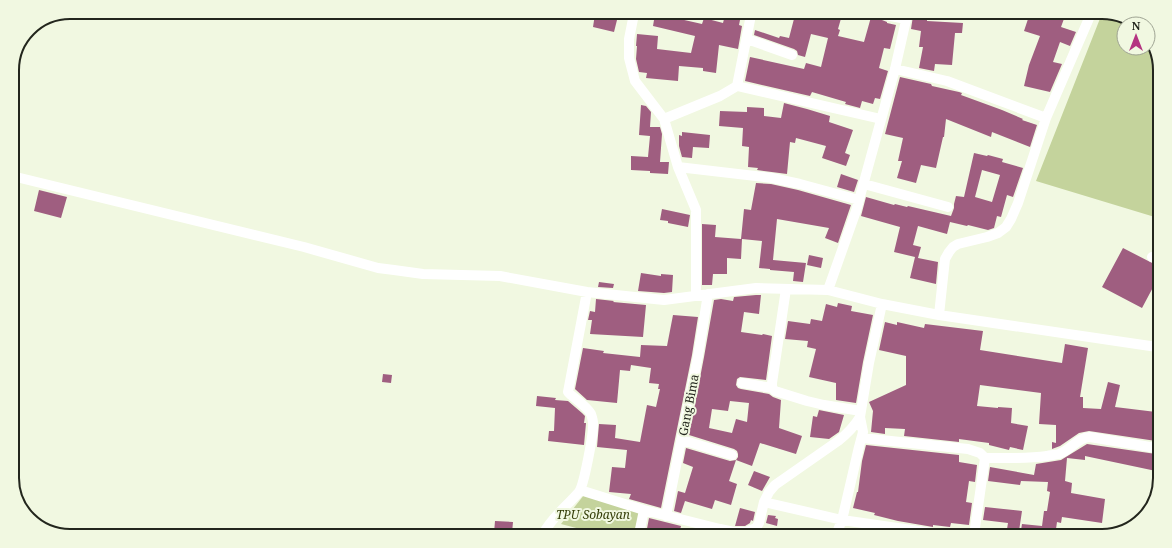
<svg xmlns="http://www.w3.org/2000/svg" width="1172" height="548" font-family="'Noto Serif',serif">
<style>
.green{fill:#c4d39c}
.building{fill:#9f5e80;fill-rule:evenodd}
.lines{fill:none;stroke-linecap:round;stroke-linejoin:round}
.street{stroke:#fff;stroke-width:10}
.labels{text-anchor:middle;stroke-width:4;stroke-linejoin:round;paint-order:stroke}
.street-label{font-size:12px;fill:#23261d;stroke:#f1f8e1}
.park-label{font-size:12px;font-style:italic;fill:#353f09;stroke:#f1f8e1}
.rim{fill:none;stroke:#23261d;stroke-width:2}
</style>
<rect width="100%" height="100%" fill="#f1f8e1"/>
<path class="green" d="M 1101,16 L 1124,17 L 1134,24 L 1124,24 L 1124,48 L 1148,48 L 1148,36 L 1150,38 L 1160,66 L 1158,218 L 1036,181 Z
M 584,495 L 641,512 L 639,534 L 599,534 L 561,524 Z"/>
<path class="building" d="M 595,14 L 609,14 L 618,16 L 614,32 L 593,27 Z
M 655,14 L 671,15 L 671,17 L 702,24 L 704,18 L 723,23 L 725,15 L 741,15 L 739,25 L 742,26 L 738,49 L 719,45 L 716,73 L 703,71 L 703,68 L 679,66 L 678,81 L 646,78 L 647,73 L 639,72 L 636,59 L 637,46 L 636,46 L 637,34 L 658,36 L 657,49 L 691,53 L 695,36 L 653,26 Z
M 795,15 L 842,15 L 838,29 L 840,30 L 838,36 L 864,42 L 871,17 L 878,19 L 880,17 L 882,20 L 887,22 L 887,23 L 896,25 L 890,49 L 884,48 L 879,68 L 888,71 L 880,99 L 875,98 L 873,104 L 862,101 L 860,108 L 845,104 L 846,102 L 812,92 L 810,96 L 745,81 L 750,57 L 804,69 L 806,63 L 821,67 L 828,38 L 811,34 L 805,57 L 798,55 L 797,51 L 794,49 L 754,35 L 755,30 L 779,38 L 780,36 L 789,38 Z
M 913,16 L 927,17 L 927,21 L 963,23 L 962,33 L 955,33 L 952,65 L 935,64 L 934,71 L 919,68 L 923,47 L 919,47 L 921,31 L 911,29 Z
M 1029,16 L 1065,16 L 1061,27 L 1076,32 L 1070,46 L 1060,42 L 1053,62 L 1062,64 L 1050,92 L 1024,86 L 1029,65 L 1040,36 L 1024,31 Z
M 900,77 L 931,84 L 932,86 L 959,92 L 962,93 L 961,95 L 1002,110 L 1023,119 L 1022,120 L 1037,125 L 1030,147 L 992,132 L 991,137 L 946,119 L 944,137 L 943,137 L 936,168 L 921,165 L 916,183 L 897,178 L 902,161 L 898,161 L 903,138 L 885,134 Z
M 784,103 L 807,109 L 830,116 L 829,122 L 853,130 L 845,153 L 850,155 L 846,166 L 822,158 L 826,146 L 796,138 L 795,143 L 790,142 L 787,174 L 757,170 L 758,168 L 748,167 L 749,147 L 742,146 L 743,128 L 719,126 L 720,111 L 747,112 L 747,107 L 764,108 L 764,116 L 781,118 Z
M 641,105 L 646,106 L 651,112 L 650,127 L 660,127 L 662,134 L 660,162 L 669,162 L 668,174 L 650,173 L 650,171 L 631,170 L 631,156 L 648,157 L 650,136 L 639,135 Z
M 682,132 L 710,135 L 709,148 L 693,147 L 692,158 L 682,157 L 679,146 L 679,135 L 682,136 Z
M 974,153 L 987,156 L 988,155 L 1003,159 L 1002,162 L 1023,168 L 1013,197 L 1007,195 L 1001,217 L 997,216 L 994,228 L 988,230 L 968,225 L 967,226 L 950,222 L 947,234 L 918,226 L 913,245 L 921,247 L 918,258 L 938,262 L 936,284 L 910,278 L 915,257 L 894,252 L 900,227 L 861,216 L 866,197 L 894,205 L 895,204 L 907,207 L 908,206 L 951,216 L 954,208 L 954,204 L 956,196 L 964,197 ZM 982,170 L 1000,175 L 992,202 L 975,197 Z
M 841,174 L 858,180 L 854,192 L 837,187 Z
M 756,183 L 771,184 L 798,190 L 851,205 L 838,243 L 825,238 L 829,228 L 777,219 L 773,260 L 806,263 L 803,282 L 793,281 L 794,272 L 770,270 L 770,269 L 759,268 L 762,241 L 742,239 L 741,259 L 727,258 L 727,274 L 713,274 L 712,285 L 702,285 L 702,224 L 716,225 L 715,237 L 741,239 L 744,209 L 751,210 Z
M 39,190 L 67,197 L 61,218 L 34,211 Z
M 662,209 L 690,215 L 688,227 L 668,223 L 668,221 L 660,220 Z
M 1123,248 L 1158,266 L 1158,278 L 1142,308 L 1102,287 Z
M 809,255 L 823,258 L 821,268 L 807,265 Z
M 641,273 L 661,276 L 661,274 L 673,275 L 672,292 L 664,293 L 638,291 Z
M 599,282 L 614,284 L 613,288 L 598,287 Z
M 756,295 L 761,295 L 759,314 L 744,312 L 741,332 L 762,335 L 763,334 L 772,336 L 766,380 L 740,377 L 737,379 L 736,385 L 738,388 L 741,389 L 769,394 L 773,397 L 781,400 L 779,428 L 802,436 L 796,454 L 760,443 L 752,466 L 736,460 L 738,457 L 738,454 L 737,451 L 734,449 L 689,435 L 704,357 L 714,300 L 721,299 L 733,301 L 734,297 ZM 730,401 L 749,403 L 747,422 L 736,419 L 732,433 L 709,428 L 712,409 L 728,411 Z
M 596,299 L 614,301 L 613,302 L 646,305 L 643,337 L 590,334 L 592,320 L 588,320 L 590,311 L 595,312 Z
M 838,303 L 852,306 L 851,311 L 873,315 L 863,362 L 856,403 L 836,400 L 836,383 L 809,377 L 816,349 L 807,347 L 808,341 L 785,339 L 788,321 L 810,324 L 811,319 L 822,321 L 826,304 L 837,307 Z
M 673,315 L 698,317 L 692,355 L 661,508 L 629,499 L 631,494 L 609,492 L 612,467 L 625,468 L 627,450 L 597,447 L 599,424 L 616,425 L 615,438 L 640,442 L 647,405 L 656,407 L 660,389 L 658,389 L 659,384 L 649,383 L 651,368 L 631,365 L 630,371 L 620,370 L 617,403 L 587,400 L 575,389 L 583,348 L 604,351 L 603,353 L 640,357 L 641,345 L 667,346 Z
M 885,322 L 897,325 L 897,322 L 924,328 L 925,324 L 983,331 L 980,350 L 1062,363 L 1065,344 L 1088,348 L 1080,397 L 1083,397 L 1083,408 L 1101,409 L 1108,382 L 1120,385 L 1115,407 L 1156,412 L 1156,441 L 1089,431 L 1079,433 L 1060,446 L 1052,449 L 1052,442 L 1056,443 L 1056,425 L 1039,424 L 1041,393 L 980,385 L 977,406 L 998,408 L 998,407 L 1012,408 L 1011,423 L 1028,426 L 1023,450 L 1010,447 L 1009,450 L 989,445 L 989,443 L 959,439 L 959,442 L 904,436 L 905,429 L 885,428 L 885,434 L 871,432 L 873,411 L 869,402 L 906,385 L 906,356 L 879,350 Z
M 383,374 L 392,375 L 391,383 L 382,382 Z
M 537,396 L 556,398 L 555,400 L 568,401 L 582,413 L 585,416 L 584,423 L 586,423 L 584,445 L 548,441 L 549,431 L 554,431 L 555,408 L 536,406 Z
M 819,410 L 844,415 L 839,432 L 829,439 L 810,437 L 813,416 L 817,417 Z
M 1087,444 L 1156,454 L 1156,471 L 1085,456 L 1085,460 L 1067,458 L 1065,481 L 1072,483 L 1071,493 L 1105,499 L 1102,523 L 1062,517 L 1061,523 L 1057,522 L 1055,536 L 1020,536 L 1022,524 L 1042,526 L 1044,511 L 1047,511 L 1050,492 L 1047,491 L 1048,482 L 1021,481 L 1020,485 L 988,481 L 990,467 L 1034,475 L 1036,464 L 1061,460 Z
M 866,445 L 959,455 L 959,462 L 977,465 L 975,482 L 969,481 L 966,502 L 972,503 L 969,525 L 951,523 L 950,527 L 933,525 L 933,527 L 898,521 L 874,515 L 875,513 L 853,508 L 857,492 L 858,492 L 862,461 Z
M 686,448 L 730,461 L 736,460 L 729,481 L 737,484 L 731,505 L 715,500 L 712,509 L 685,501 L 681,513 L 674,511 L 678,491 L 685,493 L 693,467 L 683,463 Z
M 754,471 L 770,477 L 762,491 L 748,485 Z
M 985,507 L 1022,511 L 1019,531 L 1007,529 L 1008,523 L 983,520 Z
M 740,508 L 755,512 L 753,521 L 751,520 L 750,523 L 745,526 L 735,526 Z
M 768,515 L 776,516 L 775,518 L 778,519 L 777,526 L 766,523 Z
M 649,518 L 681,526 L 679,534 L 646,534 Z
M 495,521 L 513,522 L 512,533 L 494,533 Z"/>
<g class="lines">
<path class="street" d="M 634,14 L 629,39 L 629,58 L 635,81 L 664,119 L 678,167 L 696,210 L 696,295
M 886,15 L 906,19
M 747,39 L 792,55
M 895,69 L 947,81 L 1046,118
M 737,86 L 881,119
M 664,119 L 720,96 L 737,86 L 751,15
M 678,167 L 772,178 L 800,184 L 859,200
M 12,176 L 304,247 L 378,268 L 394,270 L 423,274 L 500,276 L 587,292 L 664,300 L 756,288 L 828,290 L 882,304 L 939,315 L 1157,347
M 864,184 L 948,207
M 1152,257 L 1158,258
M 786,289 L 772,383 L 772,388 L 775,391 L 807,401 L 824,405 L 861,411
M 828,290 L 856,211 L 895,69 L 907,16
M 939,315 L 945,259 L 949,252 L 953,247 L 958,244 L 987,237 L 998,233 L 1006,227 L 1011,219 L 1018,203 L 1046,118 L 1090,16
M 742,383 L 772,388
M 862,438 L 968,449 L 980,453 L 985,458 L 974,535
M 682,440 L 732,455
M 985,458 C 1005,458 1026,459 1047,456 C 1050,455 1055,455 1059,454 C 1071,450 1078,437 1090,437 L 1156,448
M 580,490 L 644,510
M 764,502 L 842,520 L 946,535
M 666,516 L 698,356 L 708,294
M 543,534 C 552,517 567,506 579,492 C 584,485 594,432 593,423 C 593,420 592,417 591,414 C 587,407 577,400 571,395 L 568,392 L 587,292
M 639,534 L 644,510 L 720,529 L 734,532 L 746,532 L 756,528 L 759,523 L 764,502 L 769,492 L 775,485 L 838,441 C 847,434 854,427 860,417
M 836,535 L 842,520 L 859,447 L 863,432 L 860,417 L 869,363 L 882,304"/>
</g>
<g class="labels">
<g class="street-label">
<text transform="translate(689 405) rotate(-79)" y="4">Gang Bima</text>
</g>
<g class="park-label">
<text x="593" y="519">TPU Sobayan</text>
</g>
</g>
<path d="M0 0H1172V548H0ZM70 19H1102A51 51 0 0 1 1153 70V478A51 51 0 0 1 1102 529H70A51 51 0 0 1 19 478V70A51 51 0 0 1 70 19Z" fill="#f1f8e1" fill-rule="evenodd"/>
<path class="rim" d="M70 19H1102A51 51 0 0 1 1153 70V478A51 51 0 0 1 1102 529H70A51 51 0 0 1 19 478V70A51 51 0 0 1 70 19Z"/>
<g transform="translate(1136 36)"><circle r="19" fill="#f1f8e1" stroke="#9fa493"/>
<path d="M0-3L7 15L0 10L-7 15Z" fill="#b43481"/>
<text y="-6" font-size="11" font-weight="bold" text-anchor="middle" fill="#23261d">N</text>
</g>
</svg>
